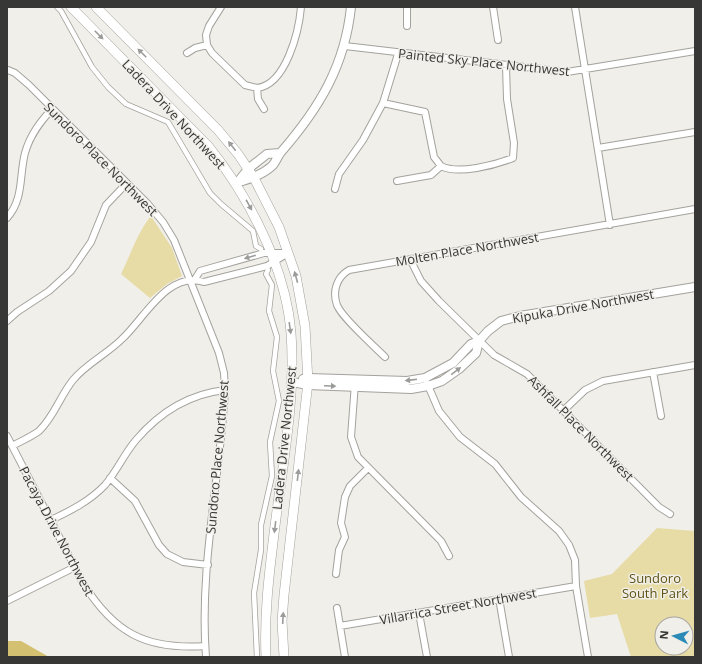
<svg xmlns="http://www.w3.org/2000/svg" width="702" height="664" font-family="'Open Sans',sans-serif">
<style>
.green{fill:#e7dba6;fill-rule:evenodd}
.water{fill:#d3c070}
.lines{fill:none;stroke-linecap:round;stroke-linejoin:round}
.pedestrian-casing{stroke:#a4a29d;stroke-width:6}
.minor-casing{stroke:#a4a29d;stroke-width:8}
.tertiary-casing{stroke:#a4a29d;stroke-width:10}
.secondary-casing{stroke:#a4a29d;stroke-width:10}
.pedestrian{stroke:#fff;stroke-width:4.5}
.minor{stroke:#fff;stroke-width:6}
.tertiary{stroke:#fff;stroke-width:8}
.secondary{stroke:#fff;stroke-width:9}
.oneway{fill:#9b9b9a}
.labels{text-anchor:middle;stroke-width:3;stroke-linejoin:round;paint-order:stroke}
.street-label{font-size:13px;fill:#373735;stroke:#f0efe9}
.park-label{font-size:13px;fill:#5f5214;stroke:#f0efe9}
</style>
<rect width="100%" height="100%" fill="#f0efe9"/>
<path class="green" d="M 151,216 L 172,248 L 182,276 L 167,284 L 150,298 L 121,274 C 131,254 137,233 151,216 Z
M 657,528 L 695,531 L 695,657 L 631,657 L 617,614 L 590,618 L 584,581 L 612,574 ZM 662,624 L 686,624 L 686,648 L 662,648 Z"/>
<path class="water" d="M 7,641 L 21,641 L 49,657 L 7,657 Z"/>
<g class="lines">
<defs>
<path id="pedestrian" d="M 57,7 L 61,11 L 92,67 L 108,87 L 126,104 L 168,122 L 210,193 L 221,204 L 253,231 L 256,246 L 261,249
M 257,657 L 254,593 L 261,550 L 261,525 L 272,476 L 270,442 L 279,401 L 273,371 L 277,337 L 269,311 L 272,285 L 266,274 L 268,270"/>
<path id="minor" d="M 221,7 L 209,26 L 206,35 L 207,45 L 212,53 L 245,85 L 257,88 L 258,99 L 264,109
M 493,7 L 498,40
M 575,7 L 610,225
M 407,26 L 407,7
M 345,46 L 567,72 L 695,51
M 187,53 L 195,48 L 207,45
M 8,70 L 15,73 L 29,85 L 147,203 L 163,222 L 174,240 L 219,353 L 224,373 L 225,390 C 220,479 199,568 206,657
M 257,88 C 286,85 299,31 301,7
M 383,103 L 425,112 L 434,157 L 441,166
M 598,148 L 695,132
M 397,181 L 431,175 L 441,166 C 458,175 495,165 513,158 L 514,143 L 507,99 L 506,66
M 335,189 L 339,174 L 363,140 L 383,103 L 398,54
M 7,218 C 24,199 19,176 25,153 C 30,135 40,122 52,109
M 410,259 L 421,281 L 439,301 L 494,355 L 527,374 L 659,507 L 670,514
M 195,279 L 200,271 L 264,253 L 288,253
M 7,321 L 17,312 L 49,291 L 71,271 L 91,242 L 106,205 L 127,183
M 385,357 C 374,346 342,318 337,305 C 332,291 337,277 349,270 L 695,209
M 653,372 L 661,416
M 355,383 L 351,437 L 358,457 L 441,541 L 449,556
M 427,383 L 439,411 L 460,437 L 495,464 L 521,497 L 559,531 L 569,545 L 575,560 L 576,586 L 588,657
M 564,410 L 585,390 L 603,381 L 695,365
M 7,436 L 83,583 C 114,633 146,650 205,646
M 12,446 C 21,441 31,437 39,431 C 54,417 60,396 73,380 C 86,364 107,354 122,339 C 144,319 168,270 204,282 L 267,266 L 288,253
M 110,478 L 135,501 L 159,545 L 167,554 L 183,562 L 208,565
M 51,520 C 70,511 90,501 105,485 C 117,471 124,454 136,440 C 160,412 189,394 225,390
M 336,574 L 339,550 L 345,537 L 341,523 L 345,497 L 350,486 L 368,468
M 499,598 L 509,657
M 7,601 L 75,567
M 337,608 L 345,657
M 419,613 L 427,657
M 340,626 L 576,586"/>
<path id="tertiary" d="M 236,183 C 249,179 262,175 272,166 C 276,162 278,155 282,151 C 320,107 345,65 351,7
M 237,183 L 248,169 L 267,154 L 280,153
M 303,379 L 308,378 L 407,381 L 425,378 L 453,363 L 471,344 L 479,341
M 292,382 L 308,385 L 411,389 L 428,386 L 442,381 L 459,369 L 476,353 L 479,341 L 488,331 L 501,321 L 520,316 L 695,287"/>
<path id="secondary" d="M 71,7 L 209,147 C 249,197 286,268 291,333 C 296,399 282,467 274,534 C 269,575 264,615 266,657
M 96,7 L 218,130 L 238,154 L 254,178 L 279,227 L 296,276 L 305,326 L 308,382 L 284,595 L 282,621 L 284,657"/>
</defs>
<use href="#pedestrian" class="pedestrian-casing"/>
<use href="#minor" class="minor-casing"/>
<use href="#tertiary" class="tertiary-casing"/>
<use href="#secondary" class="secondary-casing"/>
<use href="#pedestrian" class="pedestrian"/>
<use href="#minor" class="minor"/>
<use href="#tertiary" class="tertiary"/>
<use href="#secondary" class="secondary"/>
</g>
<defs><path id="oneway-solid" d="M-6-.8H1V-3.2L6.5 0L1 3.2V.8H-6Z"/></defs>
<g class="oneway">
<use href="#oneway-solid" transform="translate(99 35) rotate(45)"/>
<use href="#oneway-solid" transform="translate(142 53) rotate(-135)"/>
<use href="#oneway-solid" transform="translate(232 146) rotate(-128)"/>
<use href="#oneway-solid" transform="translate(249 205) rotate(61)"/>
<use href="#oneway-solid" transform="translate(250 257) rotate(164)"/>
<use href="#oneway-solid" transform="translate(296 277) rotate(-105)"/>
<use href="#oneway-solid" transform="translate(290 328) rotate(82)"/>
<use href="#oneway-solid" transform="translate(456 371) rotate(-37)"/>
<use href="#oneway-solid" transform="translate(411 380) rotate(173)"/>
<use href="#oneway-solid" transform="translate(330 386) rotate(2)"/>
<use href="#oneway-solid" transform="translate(298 475) rotate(-83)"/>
<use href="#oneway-solid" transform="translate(275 527) rotate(97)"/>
<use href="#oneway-solid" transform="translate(283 618) rotate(-87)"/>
</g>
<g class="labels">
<g class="street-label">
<text transform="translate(484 62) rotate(6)" y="5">Painted Sky Place Northwest</text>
<text transform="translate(174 114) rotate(47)" y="5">Ladera Drive Northwest</text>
<text transform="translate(101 159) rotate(45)" y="5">Sundoro Place Northwest</text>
<text transform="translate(467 249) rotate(-10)" y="5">Molten Place Northwest</text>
<text transform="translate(583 306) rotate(-10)" y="5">Kipuka Drive Northwest</text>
<text transform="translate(581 428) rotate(45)" y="5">Ashfall Place Northwest</text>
<text transform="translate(284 438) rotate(-84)" y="5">Ladera Drive Northwest</text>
<text transform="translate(217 457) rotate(-85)" y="5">Sundoro Place Northwest</text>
<text transform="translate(57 531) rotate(62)" y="5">Pacaya Drive Northwest</text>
<text transform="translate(458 606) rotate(-10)" y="5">Villarrica Street Northwest</text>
</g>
<g class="park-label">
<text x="655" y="583">Sundoro<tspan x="655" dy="15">South Park</tspan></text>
</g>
</g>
<rect width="702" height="664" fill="none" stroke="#373735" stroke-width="16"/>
<g transform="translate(674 636) rotate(276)"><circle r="19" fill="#f0efe9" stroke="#a6a5a1"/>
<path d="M0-3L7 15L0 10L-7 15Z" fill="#2c8ab6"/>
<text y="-6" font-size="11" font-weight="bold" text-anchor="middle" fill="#373735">N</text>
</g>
</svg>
